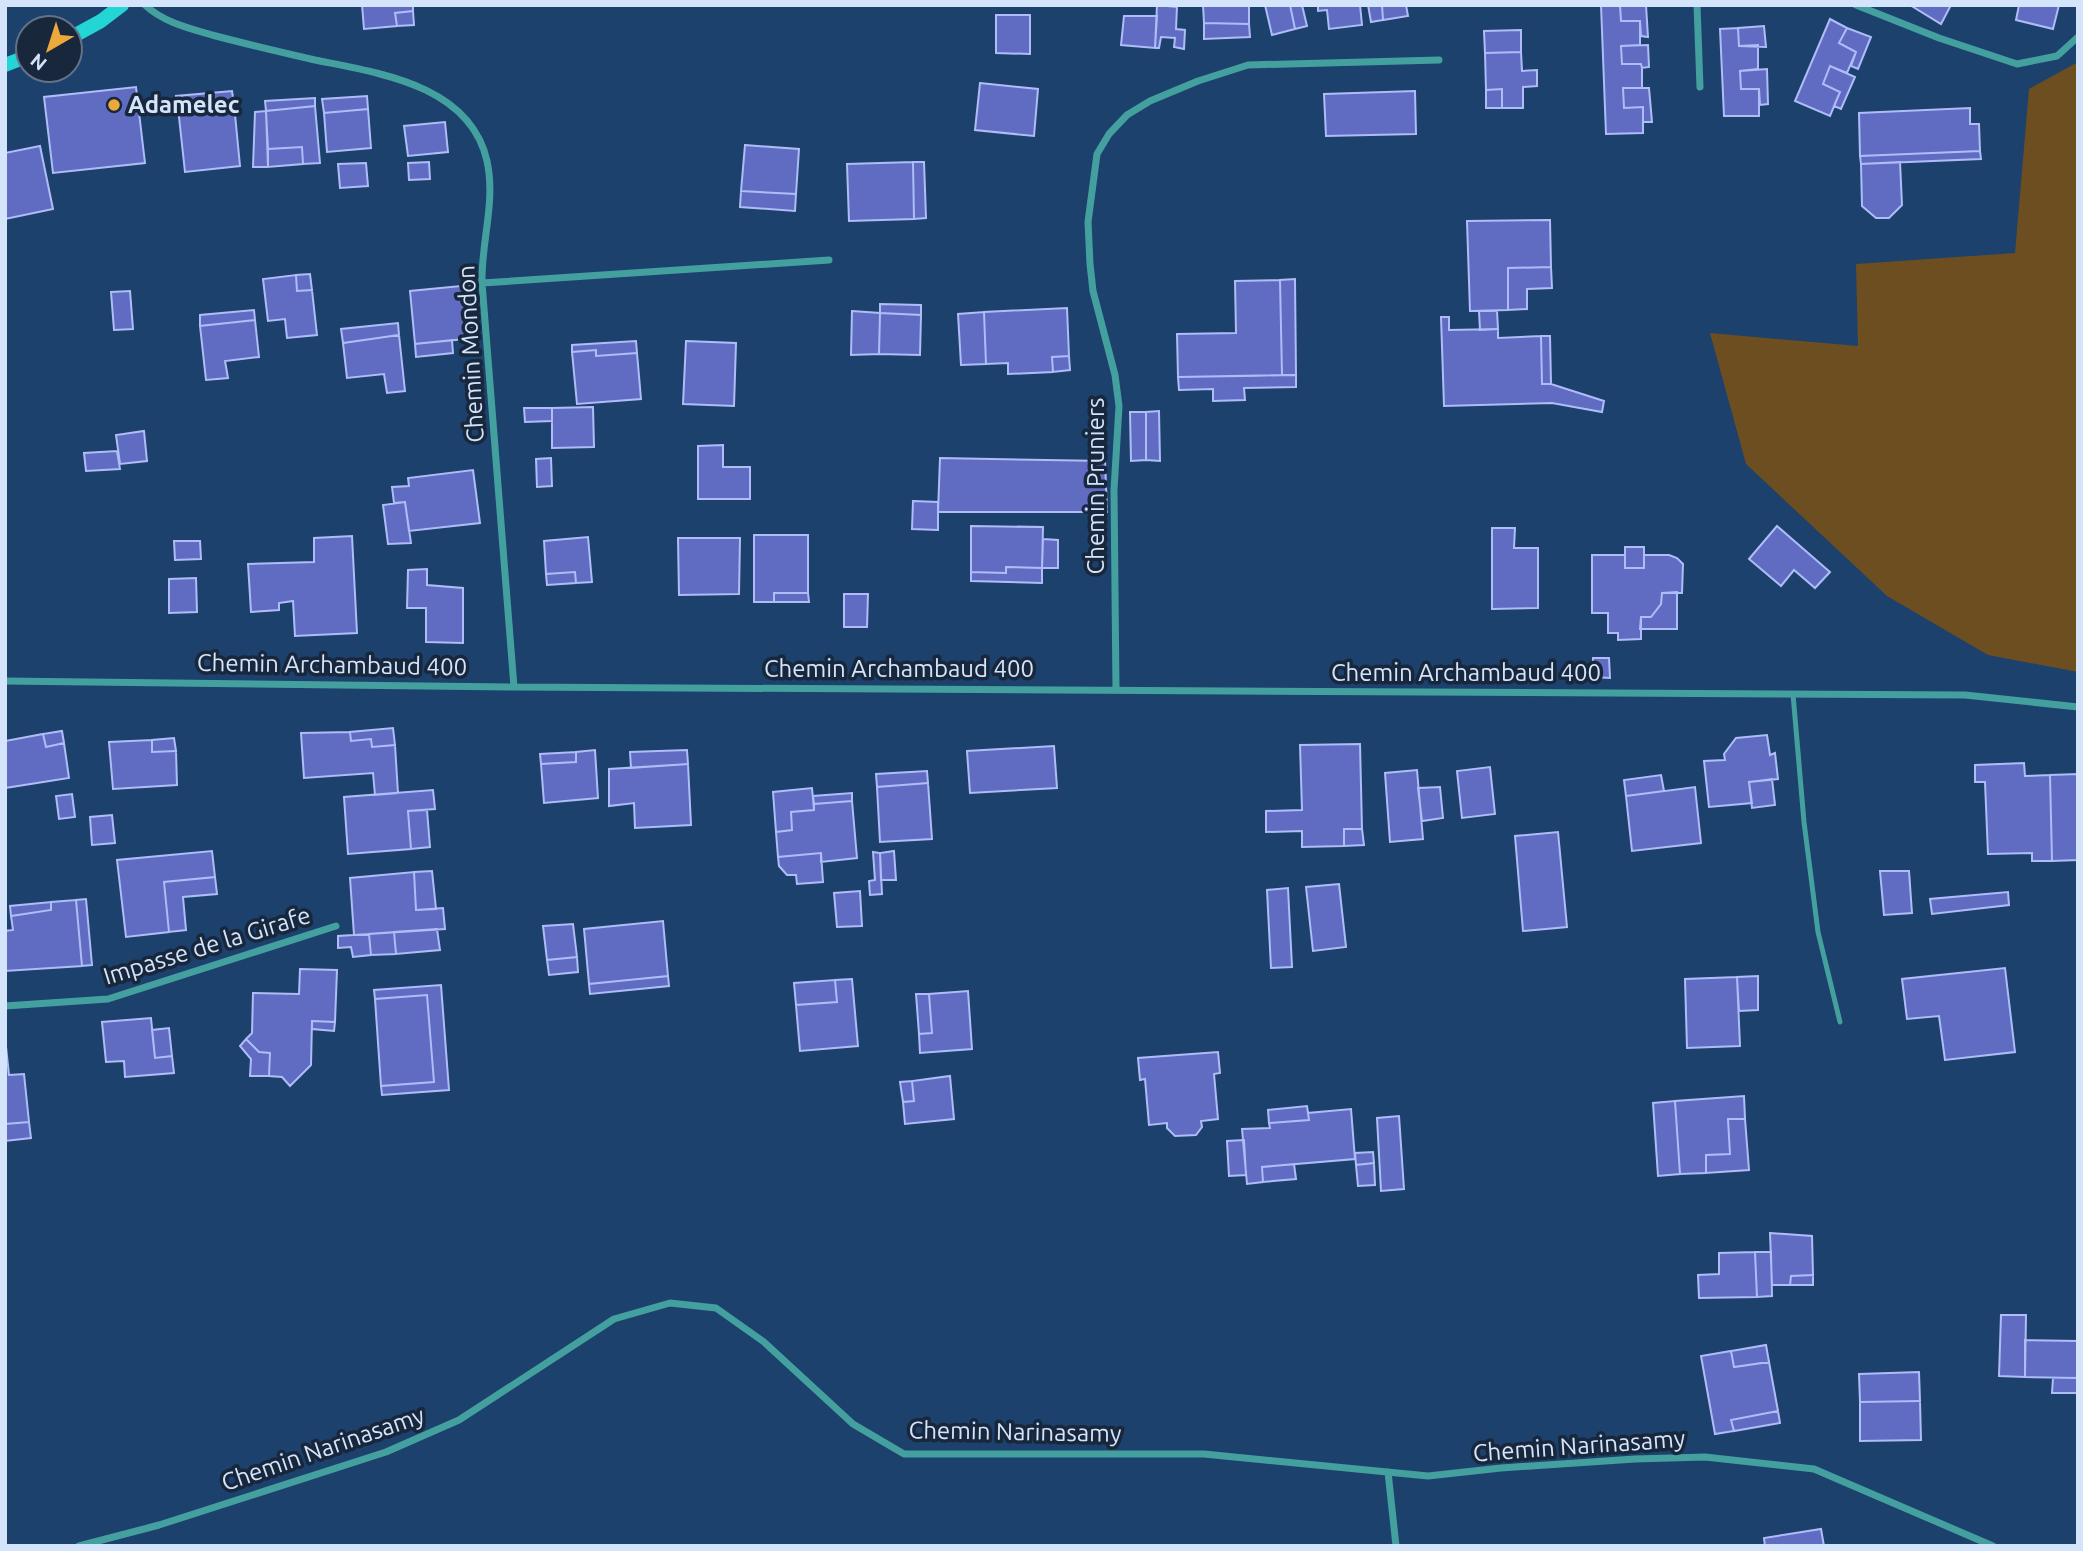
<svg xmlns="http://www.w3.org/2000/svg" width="2083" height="1551" font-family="Ubuntu,sans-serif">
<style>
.green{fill:#6d4e21}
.building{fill:#5f6cc1;stroke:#afbcf8;stroke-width:2}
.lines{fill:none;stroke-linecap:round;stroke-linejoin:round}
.lane{stroke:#44a09f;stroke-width:5}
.street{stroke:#44a09f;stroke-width:7}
.secondary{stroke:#24d5d5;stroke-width:14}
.poi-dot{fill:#eda83b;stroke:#18273b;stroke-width:2.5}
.labels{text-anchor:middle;stroke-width:7;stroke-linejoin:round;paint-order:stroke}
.poi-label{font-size:24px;font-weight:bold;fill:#d4e4fa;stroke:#18273b;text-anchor:start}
.street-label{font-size:24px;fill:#d4e4fa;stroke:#18273b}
</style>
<rect width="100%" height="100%" fill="#1c416c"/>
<path class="green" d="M 2078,62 L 2078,672 L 1988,655 L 1887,596 L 1746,464 L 1710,333 L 1858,346 L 1856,264 L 2015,253 L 2029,89 Z"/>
<path class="building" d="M 362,5 L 413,5 L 413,11 L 395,13 L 397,26 L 364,29 Z
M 1157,5 L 1177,7 L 1176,29 L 1185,30 L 1184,49 L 1174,47 L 1175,38 L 1161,37 L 1159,48 L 1155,48 Z
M 1203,5 L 1249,5 L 1249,24 L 1204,23 Z
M 1265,5 L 1290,5 L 1295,29 L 1272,35 Z
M 1290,5 L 1302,5 L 1307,26 L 1295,29 Z
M 1318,5 L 1360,5 L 1362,25 L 1329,29 L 1327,10 L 1318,11 Z
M 1368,5 L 1382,5 L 1383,20 L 1371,22 Z
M 1382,5 L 1406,5 L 1408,16 L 1383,20 Z
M 1601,5 L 1620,5 L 1621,21 L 1640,21 L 1640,45 L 1621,46 L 1622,64 L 1641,64 L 1642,68 L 1642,88 L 1623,88 L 1624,108 L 1643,107 L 1643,133 L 1606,134 Z
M 1620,5 L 1646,5 L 1648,37 L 1641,36 L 1640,21 L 1621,21 Z
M 1910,5 L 1951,5 L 1941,24 Z
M 2019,5 L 2059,5 L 2053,29 L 2016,20 Z
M 413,11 L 414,25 L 397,26 L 395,13 Z
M 996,15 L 1030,15 L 1030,54 L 996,53 Z
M 1124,16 L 1157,16 L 1155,48 L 1121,45 Z
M 1830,19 L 1847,28 L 1839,43 L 1856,52 L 1847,73 L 1830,66 L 1823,84 L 1840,92 L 1830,116 L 1795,101 Z
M 1204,23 L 1249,24 L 1250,37 L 1204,39 Z
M 1764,26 L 1766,47 L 1739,46 L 1738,28 Z
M 1738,28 L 1739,46 L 1758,45 L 1758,69 L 1740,71 L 1741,89 L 1759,89 L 1759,116 L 1724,116 L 1720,29 Z
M 1847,28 L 1871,37 L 1858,69 L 1851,66 L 1856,52 L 1839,43 Z
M 1521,30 L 1521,52 L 1485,53 L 1484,31 Z
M 1648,45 L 1649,67 L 1642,68 L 1641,64 L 1622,64 L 1621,46 Z
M 1521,52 L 1522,71 L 1537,70 L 1537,86 L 1523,87 L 1523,108 L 1502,108 L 1502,89 L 1486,90 L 1485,53 Z
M 1830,66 L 1855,77 L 1841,109 L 1834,106 L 1840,92 L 1823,84 Z
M 1767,69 L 1768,104 L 1760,105 L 1759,89 L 1741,89 L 1740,71 Z
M 980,83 L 1038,89 L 1034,136 L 975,130 Z
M 136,87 L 145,163 L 53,173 L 44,97 Z
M 1623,88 L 1649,88 L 1652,122 L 1643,122 L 1643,107 L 1624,108 Z
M 1502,89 L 1502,108 L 1486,108 L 1486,90 Z
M 232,91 L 234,104 L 178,108 L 176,96 Z
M 1415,91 L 1416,134 L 1326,136 L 1324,94 Z
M 367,96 L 368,109 L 324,113 L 322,99 Z
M 315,98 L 315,106 L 266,111 L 265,101 Z
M 234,104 L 240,166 L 185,172 L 178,108 Z
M 315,106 L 320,163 L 303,164 L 302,147 L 268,149 L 266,111 Z
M 1970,108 L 1970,124 L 1979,124 L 1980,151 L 1860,156 L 1859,113 Z
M 368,109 L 371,148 L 327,152 L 324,113 Z
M 266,111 L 268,167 L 253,167 L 255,112 Z
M 445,122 L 448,152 L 408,156 L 404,126 Z
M 745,145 L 799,149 L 796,194 L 741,191 Z
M 40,146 L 53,209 L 5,219 L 5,153 Z
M 302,147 L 303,164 L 268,167 L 268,149 Z
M 1980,151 L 1981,159 L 1861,164 L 1860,156 Z
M 429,162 L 430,179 L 409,180 L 408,163 Z
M 913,162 L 924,162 L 926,218 L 914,219 Z
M 913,162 L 914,219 L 849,221 L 847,164 Z
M 1900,162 L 1902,205 L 1889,218 L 1876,218 L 1862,206 L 1861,164 Z
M 366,163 L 368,186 L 340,188 L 338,164 Z
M 741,191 L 796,194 L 795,211 L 740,207 Z
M 1550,220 L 1551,267 L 1508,268 L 1508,310 L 1470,311 L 1467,221 Z
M 1551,267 L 1552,288 L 1527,289 L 1527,309 L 1508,310 L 1508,268 Z
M 310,274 L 312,290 L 297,291 L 296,275 Z
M 296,275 L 297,291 L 312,290 L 317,335 L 287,338 L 285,319 L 268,321 L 263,279 Z
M 1295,279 L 1296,375 L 1282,375 L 1280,280 Z
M 1280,280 L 1282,375 L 1178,377 L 1177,334 L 1236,333 L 1235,281 Z
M 471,285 L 475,338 L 415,344 L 410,291 Z
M 130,291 L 133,329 L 114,330 L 111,292 Z
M 880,304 L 921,305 L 921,315 L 880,313 Z
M 1067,308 L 1069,356 L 1052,357 L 1053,372 L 1008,374 L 1008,363 L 986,364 L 984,312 Z
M 254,310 L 255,320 L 200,326 L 200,315 Z
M 852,311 L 880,313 L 879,354 L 851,355 Z
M 1479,311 L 1497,311 L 1498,329 L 1480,330 Z
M 984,312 L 986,364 L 961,365 L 958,314 Z
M 880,313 L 921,315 L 920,355 L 879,354 Z
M 1441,317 L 1449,317 L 1449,330 L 1498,329 L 1498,338 L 1541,336 L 1542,384 L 1551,384 L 1604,401 L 1602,412 L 1552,403 L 1444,406 Z
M 255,320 L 259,357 L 225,361 L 228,378 L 206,380 L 200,326 Z
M 398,323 L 399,335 L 343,343 L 341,329 Z
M 399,335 L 405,391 L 387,393 L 384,374 L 347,378 L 343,343 Z
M 1541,336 L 1550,336 L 1551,384 L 1542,384 Z
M 452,340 L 453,353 L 416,357 L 415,344 Z
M 636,341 L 637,353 L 596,356 L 596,350 L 572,352 L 572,345 Z
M 686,341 L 736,343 L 734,406 L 683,404 Z
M 596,350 L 596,356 L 637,353 L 641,399 L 577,404 L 572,352 Z
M 1069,356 L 1070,370 L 1053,372 L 1052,357 Z
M 1296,375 L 1296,387 L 1244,388 L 1245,400 L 1213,401 L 1213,389 L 1179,390 L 1178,377 Z
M 593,407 L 594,447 L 552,448 L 552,408 Z
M 524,408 L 552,408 L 552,421 L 525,422 Z
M 1159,411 L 1160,461 L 1146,460 L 1146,412 Z
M 1130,412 L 1146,412 L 1146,460 L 1131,461 Z
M 144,431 L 147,461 L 120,464 L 116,435 Z
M 723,445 L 723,467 L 750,467 L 750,499 L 698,499 L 698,446 Z
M 117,451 L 120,469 L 86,471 L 84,453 Z
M 551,458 L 552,486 L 537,487 L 536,459 Z
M 940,458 L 1105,461 L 1107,512 L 938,512 Z
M 473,470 L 480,523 L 409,531 L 405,502 L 394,503 L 392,487 L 409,486 L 408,478 Z
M 913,501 L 938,502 L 938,530 L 912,529 Z
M 405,502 L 411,543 L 388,544 L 383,505 Z
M 971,526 L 1043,527 L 1042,568 L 1006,567 L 1006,573 L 971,572 Z
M 1777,526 L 1830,572 L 1815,588 L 1794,570 L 1781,586 L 1749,559 Z
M 1492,528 L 1515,528 L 1514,548 L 1538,548 L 1538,608 L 1492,609 Z
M 754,535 L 808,535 L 808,593 L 774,593 L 774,602 L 754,602 Z
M 352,536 L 357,633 L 295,636 L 293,601 L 279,603 L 279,610 L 251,612 L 248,564 L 314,562 L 314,538 Z
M 588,537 L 592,582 L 576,583 L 575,572 L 546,574 L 544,541 Z
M 678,538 L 740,538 L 739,594 L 679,595 Z
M 1043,539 L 1058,540 L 1058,568 L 1042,568 Z
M 174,541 L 200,541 L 201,559 L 175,560 Z
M 1625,547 L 1644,547 L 1644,568 L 1625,568 Z
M 1592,555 L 1625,555 L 1625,568 L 1644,568 L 1644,555 L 1669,555 L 1677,558 L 1683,564 L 1682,593 L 1662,593 L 1661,604 L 1651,617 L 1641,617 L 1641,639 L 1618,640 L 1618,633 L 1608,633 L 1608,613 L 1592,613 Z
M 1006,567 L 1042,568 L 1042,583 L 971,581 L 971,572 L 1006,573 Z
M 427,569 L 427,585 L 463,588 L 463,643 L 426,642 L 426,608 L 407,608 L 408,570 Z
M 575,572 L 576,583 L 547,585 L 546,574 Z
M 196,578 L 197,612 L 169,613 L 169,579 Z
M 1677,592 L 1677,629 L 1640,629 L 1641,617 L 1651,617 L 1661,604 L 1662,593 Z
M 774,593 L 808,593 L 809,602 L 774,602 Z
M 844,594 L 868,594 L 867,627 L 844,627 Z
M 1593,658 L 1609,658 L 1610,678 L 1593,677 Z
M 393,728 L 395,745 L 372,747 L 371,739 L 351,741 L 350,732 Z
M 62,731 L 64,743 L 46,747 L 43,734 Z
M 350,732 L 351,741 L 371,739 L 372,747 L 395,745 L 398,793 L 375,795 L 373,773 L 304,778 L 301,733 Z
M 43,734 L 46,747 L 64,743 L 69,778 L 5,788 L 5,741 Z
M 1767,735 L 1770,755 L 1775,753 L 1778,779 L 1749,782 L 1752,803 L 1709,807 L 1704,761 L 1725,760 L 1724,754 L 1736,738 Z
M 174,738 L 176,751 L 152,752 L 152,740 Z
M 152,740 L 152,752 L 176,751 L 177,785 L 113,789 L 109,742 Z
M 1360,744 L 1362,829 L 1344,829 L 1344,846 L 1302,847 L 1302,831 L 1266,832 L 1266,811 L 1302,810 L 1300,745 Z
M 1054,746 L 1057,788 L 970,793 L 967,751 Z
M 595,750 L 598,798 L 544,803 L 541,764 L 576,762 L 576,752 Z
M 687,750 L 688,764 L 631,768 L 630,752 Z
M 576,752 L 576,762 L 541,764 L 540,754 Z
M 2024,763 L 2025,776 L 2050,775 L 2052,861 L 2032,861 L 2032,853 L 1988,854 L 1985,782 L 1975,782 L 1975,765 Z
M 688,764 L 691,825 L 635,828 L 634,803 L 609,806 L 609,769 Z
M 1490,767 L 1495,814 L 1462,818 L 1457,771 Z
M 1417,770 L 1423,839 L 1390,842 L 1385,773 Z
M 927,771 L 928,783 L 877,787 L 876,774 Z
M 2078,774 L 2078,860 L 2052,861 L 2050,775 Z
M 1661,775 L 1664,791 L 1626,796 L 1624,780 Z
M 1772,779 L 1775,805 L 1752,808 L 1749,782 Z
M 928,783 L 932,839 L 880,842 L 877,787 Z
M 1440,787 L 1443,818 L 1422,821 L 1418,788 Z
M 1695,787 L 1701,843 L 1632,851 L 1626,796 Z
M 812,788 L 814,810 L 791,812 L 792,830 L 776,832 L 773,792 Z
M 433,790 L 435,809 L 408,811 L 411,849 L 348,854 L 344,797 Z
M 852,793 L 852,801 L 814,804 L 813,796 Z
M 72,794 L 75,817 L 59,819 L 56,796 Z
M 852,801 L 857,858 L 821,862 L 821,853 L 778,857 L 776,832 L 792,830 L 791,812 L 814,810 L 814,804 Z
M 427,810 L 430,847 L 411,849 L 408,811 Z
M 112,815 L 115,843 L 92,845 L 90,817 Z
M 1344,829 L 1362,829 L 1364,845 L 1344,846 Z
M 1558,832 L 1567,927 L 1523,931 L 1515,836 Z
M 212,851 L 215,877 L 164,882 L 169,932 L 126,937 L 117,860 Z
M 894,851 L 896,880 L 881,880 L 880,853 Z
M 873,852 L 880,853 L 882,894 L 870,895 L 869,881 L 875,880 Z
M 821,853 L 823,882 L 797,884 L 796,875 L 787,875 L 779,866 L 778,857 Z
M 432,871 L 436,909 L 416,910 L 414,872 Z
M 1880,871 L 1909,871 L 1912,913 L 1884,915 Z
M 414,872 L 416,910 L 443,908 L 445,929 L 354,935 L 350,878 Z
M 215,877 L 217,894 L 183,897 L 186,930 L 169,932 L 164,882 Z
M 1339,884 L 1346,947 L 1313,951 L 1306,887 Z
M 1288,888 L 1292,967 L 1271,968 L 1267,890 Z
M 860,891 L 862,926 L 837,927 L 834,893 Z
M 2008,892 L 2009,905 L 1932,914 L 1930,899 Z
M 86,899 L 92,965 L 82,966 L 76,900 Z
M 76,900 L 82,966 L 5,971 L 5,931 L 13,930 L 11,916 L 51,910 L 51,902 Z
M 51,902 L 51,910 L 11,916 L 10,906 Z
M 663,921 L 668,976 L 589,984 L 584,929 Z
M 573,924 L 577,957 L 547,960 L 543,926 Z
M 437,929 L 440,950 L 396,954 L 394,932 Z
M 394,932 L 396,954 L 371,955 L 369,934 Z
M 369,934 L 371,955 L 353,957 L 351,947 L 338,948 L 338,936 Z
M 577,957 L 578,972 L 549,975 L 547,960 Z
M 2005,968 L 2015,1052 L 1945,1060 L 1939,1016 L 1907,1019 L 1902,979 Z
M 300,969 L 337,970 L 335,1022 L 312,1021 L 311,1065 L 290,1086 L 282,1077 L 269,1076 L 270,1053 L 259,1052 L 246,1039 L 252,1033 L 253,993 L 299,994 Z
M 668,976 L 669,986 L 590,994 L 589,984 Z
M 1758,976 L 1758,1010 L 1739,1011 L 1737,977 Z
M 1737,977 L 1740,1046 L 1687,1048 L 1685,979 Z
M 852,979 L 858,1046 L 800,1051 L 796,1005 L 837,1002 L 835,980 Z
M 835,980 L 837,1002 L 796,1005 L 794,983 Z
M 441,985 L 449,1090 L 382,1095 L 381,1086 L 434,1082 L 427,995 L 375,999 L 374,990 Z
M 968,991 L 972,1049 L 920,1053 L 919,1034 L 932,1033 L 929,994 Z
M 916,994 L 929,994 L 932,1033 L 919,1034 Z
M 427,995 L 434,1082 L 381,1086 L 375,999 Z
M 151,1018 L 155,1058 L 172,1056 L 174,1073 L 125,1077 L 124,1061 L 106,1062 L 102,1022 Z
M 312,1021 L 335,1022 L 334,1031 L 312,1029 Z
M 169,1028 L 172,1056 L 155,1058 L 152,1030 Z
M 5,1037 L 9,1075 L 24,1074 L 29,1122 L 5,1124 Z
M 246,1039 L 259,1052 L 270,1053 L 269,1076 L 250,1076 L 251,1059 L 240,1046 Z
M 1218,1052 L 1220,1073 L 1214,1074 L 1218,1119 L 1201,1121 L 1202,1127 L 1196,1135 L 1175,1136 L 1167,1128 L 1167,1123 L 1149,1125 L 1145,1079 L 1140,1080 L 1138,1058 Z
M 950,1076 L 954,1119 L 905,1124 L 903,1102 L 914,1101 L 912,1081 Z
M 912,1081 L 914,1101 L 903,1102 L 900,1082 Z
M 1744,1096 L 1745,1119 L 1728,1119 L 1730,1154 L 1706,1155 L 1706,1173 L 1680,1174 L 1675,1101 Z
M 1675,1101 L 1680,1174 L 1658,1176 L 1653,1103 Z
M 1307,1106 L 1309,1120 L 1269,1123 L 1268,1110 Z
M 1351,1109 L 1355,1159 L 1262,1167 L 1263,1182 L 1247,1184 L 1242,1129 L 1270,1128 L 1269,1123 L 1309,1120 L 1308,1113 Z
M 1399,1116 L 1404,1189 L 1381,1191 L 1377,1118 Z
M 1728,1119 L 1745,1119 L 1749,1170 L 1706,1173 L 1706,1155 L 1730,1154 Z
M 29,1122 L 31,1138 L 5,1141 L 5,1124 Z
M 1244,1140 L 1246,1175 L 1229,1176 L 1227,1141 Z
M 1373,1152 L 1374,1163 L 1356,1165 L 1355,1153 Z
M 1374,1163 L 1375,1185 L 1358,1186 L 1356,1165 Z
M 1294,1164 L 1296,1179 L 1263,1182 L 1262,1167 Z
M 1770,1233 L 1812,1236 L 1813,1275 L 1791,1276 L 1790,1285 L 1772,1285 Z
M 1755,1252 L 1771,1252 L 1772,1296 L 1757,1297 Z
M 1755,1252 L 1757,1297 L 1699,1298 L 1698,1275 L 1719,1274 L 1719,1253 Z
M 1813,1275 L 1813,1285 L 1790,1285 L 1791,1276 Z
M 2001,1315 L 2026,1315 L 2025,1377 L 1999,1376 Z
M 2025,1340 L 2078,1341 L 2078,1378 L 2025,1377 Z
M 1766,1345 L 1769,1362 L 1734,1367 L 1731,1351 Z
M 1731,1351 L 1734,1367 L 1769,1362 L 1778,1411 L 1731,1420 L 1734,1431 L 1715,1434 L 1701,1356 Z
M 1919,1372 L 1920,1401 L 1860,1402 L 1859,1374 Z
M 2053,1378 L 2078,1378 L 2078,1393 L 2052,1393 Z
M 1920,1401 L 1921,1440 L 1860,1441 L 1860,1402 Z
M 1778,1411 L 1780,1423 L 1734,1431 L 1731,1420 Z
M 1821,1529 L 1824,1546 L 1765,1546 L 1764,1538 Z"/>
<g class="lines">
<path class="lane" d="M 1793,694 L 1804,822 L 1818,932 L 1840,1022"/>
<path class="street" d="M 145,5 C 163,22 188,28 212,35 C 246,44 280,52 315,60 C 379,73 470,85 487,161 C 496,202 481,242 482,283 L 514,687
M 1697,5 L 1700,87
M 1856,5 L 1939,38 L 2017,64 L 2057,56 L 2078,37
M 482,283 L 829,260
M 5,681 L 514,687 L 1965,695 L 2078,707
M 1116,690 L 1114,490 L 1119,406 L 1115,375 L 1093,291 L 1090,264 L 1088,222 L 1097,154 L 1109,134 L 1127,115 L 1150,101 L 1198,81 L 1248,65 L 1439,60
M 5,1006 L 108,999 L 336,926
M 1388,1472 L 1396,1546
M 79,1546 L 159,1525 L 386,1452 L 459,1420 L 614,1319 L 670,1303 L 716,1308 L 764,1342 L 853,1424 L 904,1454 L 1204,1454 L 1428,1476 L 1501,1468 L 1635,1459 L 1705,1457 L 1814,1469 L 1993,1546"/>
<path class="secondary" d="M 70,38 L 101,21 L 122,5
M 5,65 L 28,56"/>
</g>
<circle class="poi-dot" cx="114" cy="105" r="7"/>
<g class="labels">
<g class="poi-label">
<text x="128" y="113">Adamelec</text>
</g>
<g class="street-label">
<text transform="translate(471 354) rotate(-93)" y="8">Chemin Mondon</text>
<text transform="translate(1096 486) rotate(-90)" y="8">Chemin Pruniers</text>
<text transform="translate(332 665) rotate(1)" y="8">Chemin Archambaud 400</text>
<text x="899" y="677">Chemin Archambaud 400</text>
<text x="1466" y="681">Chemin Archambaud 400</text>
<text transform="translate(207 946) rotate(-17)" y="8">Impasse de la Girafe</text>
<text transform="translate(1015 1432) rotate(1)" y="8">Chemin Narinasamy</text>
<text transform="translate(1579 1446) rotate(-4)" y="8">Chemin Narinasamy</text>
<text transform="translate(323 1449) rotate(-19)" y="8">Chemin Narinasamy</text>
</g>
</g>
<rect width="2083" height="1551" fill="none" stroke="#d4e4fa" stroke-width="14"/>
<g transform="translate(49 49) rotate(219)"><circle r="33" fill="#18273b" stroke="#637387" stroke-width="2"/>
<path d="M0-5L12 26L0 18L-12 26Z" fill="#eda83b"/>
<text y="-10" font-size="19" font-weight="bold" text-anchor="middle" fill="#d4e4fa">N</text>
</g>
</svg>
